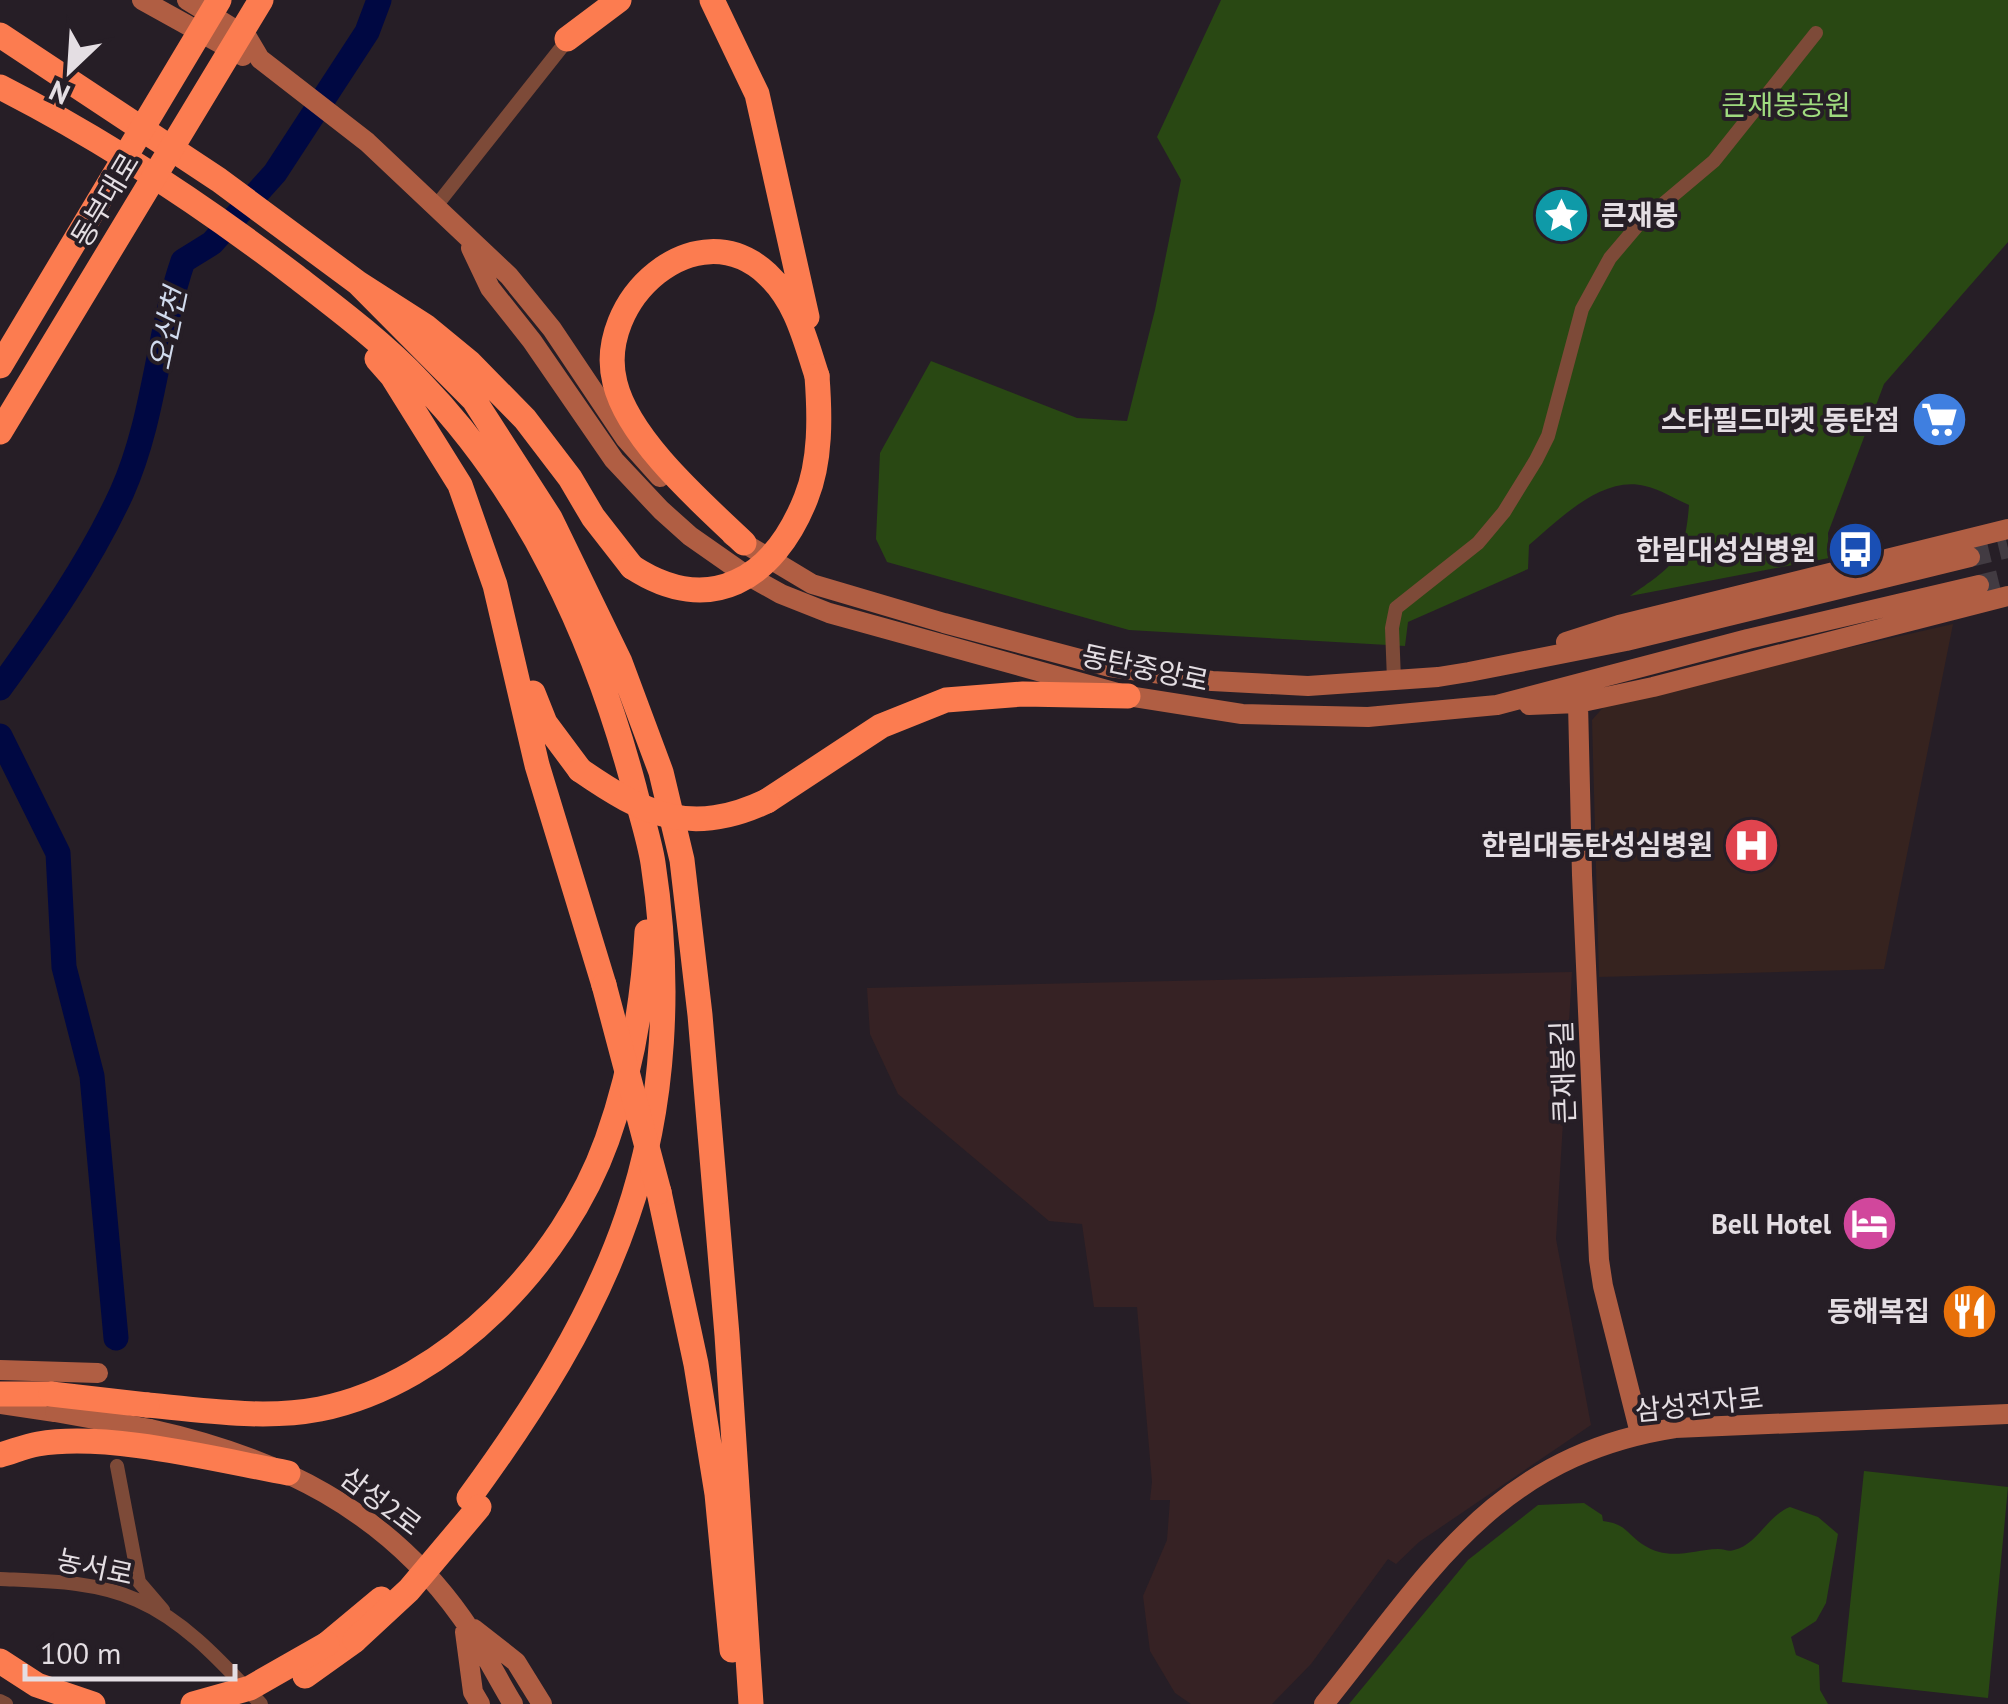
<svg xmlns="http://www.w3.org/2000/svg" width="2008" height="1704" font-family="'PT Sans','Noto Sans KR',sans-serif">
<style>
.industrial{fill:#362224}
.medical{fill:#36231f}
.green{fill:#294813}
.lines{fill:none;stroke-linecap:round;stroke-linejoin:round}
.river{stroke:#000842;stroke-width:25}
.secondary-tunnel{stroke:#423b42;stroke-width:20;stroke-dasharray:20 10;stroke-linecap:butt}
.street{stroke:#7d4a38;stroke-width:14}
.secondary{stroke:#b05e43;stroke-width:20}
.highway{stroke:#fc7c50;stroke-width:25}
.secondary-bridge{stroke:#b05e43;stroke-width:20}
.highway-bridge{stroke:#fc7c50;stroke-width:25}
.labels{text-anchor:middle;stroke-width:8;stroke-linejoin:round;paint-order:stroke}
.park-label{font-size:28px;fill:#a0dc7f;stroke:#261e26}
.street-label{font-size:28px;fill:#e4dee3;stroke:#261e26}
.poi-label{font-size:28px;font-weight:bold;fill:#e4dee3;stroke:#261e26;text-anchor:end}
.water-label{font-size:30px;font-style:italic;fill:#d1dbed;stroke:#261e26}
</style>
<rect width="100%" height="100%" fill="#261e26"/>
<path class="industrial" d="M 1572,972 L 1556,1239 L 1591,1425 L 1419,1542 L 1396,1564 L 1388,1559 L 1311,1664 L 1272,1704 L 1191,1704 L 1175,1693 L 1150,1651 L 1143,1596 L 1167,1540 L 1170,1500 L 1150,1500 L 1152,1482 L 1137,1307 L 1094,1307 L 1082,1224 L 1049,1221 L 898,1094 L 870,1034 L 867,988 Z"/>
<path class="medical" d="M 1953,624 L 1884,969 L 1599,977 L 1592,720 L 1607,703 Z"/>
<path class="green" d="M 1221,0 L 2008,0 L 2008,242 L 1884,384 L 1828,533 L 1829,558 L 1630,596 C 1673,566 1685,560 1689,505 C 1675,499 1660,489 1645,486 C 1602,475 1560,519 1529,545 L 1528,569 L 1408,622 L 1405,646 L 1129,630 L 887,562 L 876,539 L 880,453 L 931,361 L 1077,418 L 1127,421 L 1155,310 L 1181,180 L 1157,137 Z
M 1864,1471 L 2008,1487 L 1988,1698 L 1842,1682 Z
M 1584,1503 L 1602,1515 L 1603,1521 C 1626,1524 1625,1532 1642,1544 C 1669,1562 1690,1550 1718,1549 C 1724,1549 1729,1552 1734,1550 C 1757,1545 1768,1515 1790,1507 L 1818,1517 L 1838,1534 L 1826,1603 L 1816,1621 L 1791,1637 L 1796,1655 L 1819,1665 L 1820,1690 L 1828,1704 L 1349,1704 L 1468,1560 L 1538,1505 Z"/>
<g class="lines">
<path class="river" d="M 0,688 C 45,626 90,562 122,492 C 155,418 157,337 183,261 L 212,243 L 275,173 L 367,32 L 379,0
M 0,736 L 58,853 L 64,967 L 92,1076 L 116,1338"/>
<path class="secondary-tunnel" d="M 1970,557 L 2008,548
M 1979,585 L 2008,578"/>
<path class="street" d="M 436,206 L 569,38
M 1394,680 L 1392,628 L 1396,608 L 1478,543 L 1504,512 L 1536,460 L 1548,436 L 1582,309 L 1610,258 L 1638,225 L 1714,161 L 1816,33
M 117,1466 L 139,1582 L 163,1610
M 0,1579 C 45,1581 95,1581 137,1600 C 187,1622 224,1665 261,1704
M 0,1701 L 6,1704"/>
<path class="secondary" d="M 142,0 L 243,56
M 187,0 L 247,37 L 260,59 L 367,142 L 509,276 L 552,329 L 625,438 L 660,477
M 471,248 L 490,288 L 532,341 L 614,460 L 661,510 L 690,536 L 740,571 L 781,594 L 829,613 L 1128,696 L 1242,714 L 1368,717 L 1497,705 L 1748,639 L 1979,585
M 732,536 L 812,584 L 944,623 L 1110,667 L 1212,681 L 1308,686 L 1438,677 L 1469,672 L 1626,641 L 1970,557
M 1566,642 L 1619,625 L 2008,529
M 1578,703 L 1582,875 L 1599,1260 L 1603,1286 L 1640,1433
M 1529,705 L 1578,703 L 1653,687 L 2008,596
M 0,1370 L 98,1373
M 0,1404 L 55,1412
M 150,1429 C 277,1457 385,1509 462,1618 C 481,1645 496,1676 513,1704
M 474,1629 L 516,1662 L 542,1704
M 465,1632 L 473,1692 L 480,1704
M 1324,1704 C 1429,1574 1494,1456 1675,1428 L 2008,1414"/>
<path class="highway" d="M 712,0 L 757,94 L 807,317
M 0,35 L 219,180 L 358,283 L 425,326 L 470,363 L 525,419 L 570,478 L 593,517 L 632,567
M 567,39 L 619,0
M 0,87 C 104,140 201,204 294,275 C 338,309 382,342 420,382 C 528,493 595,640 634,787 C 640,812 649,838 653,863 C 671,980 666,1105 627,1217 C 592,1319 532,1412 469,1498
M 358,283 L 474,400 L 550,518 L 620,662 L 661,772 L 682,860 L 700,1015 L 727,1335 L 751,1704
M 377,359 L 392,376 L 460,485 L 495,585 L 537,765 L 604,985
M 744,543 C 702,503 629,440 615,383 C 594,301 696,208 767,274 C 797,302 805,340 817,376
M 533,693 L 545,723 L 580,770
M 767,801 L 881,726 L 946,700 L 1023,694 L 1128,696
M 659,1192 L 696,1364 L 717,1494 L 732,1650
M 0,1394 L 51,1394
M 147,1405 C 205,1410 263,1420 320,1409 C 449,1383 564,1260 607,1140 C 631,1073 643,1003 647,932
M 327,1644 L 381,1599
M 0,1661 L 37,1685 L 93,1704
M 305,1676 L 354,1641"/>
<path class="secondary-bridge" d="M 55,1412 L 150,1429"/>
<path class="highway-bridge" d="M 0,366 L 219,0
M 0,432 L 261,0
M 632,567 C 710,618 774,579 806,498 C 821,461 820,416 817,376
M 580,770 C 645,815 691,837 767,801
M 604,985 L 659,1192
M 51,1394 L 147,1405
M 0,1455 C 12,1452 25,1446 38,1444 C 109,1432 217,1460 288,1473
M 355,1640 L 409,1590 L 479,1507
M 193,1704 L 250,1688 L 327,1644"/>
</g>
<defs>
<symbol id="sight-disc" viewBox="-11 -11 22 22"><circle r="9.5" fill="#0f9aa8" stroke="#261e26"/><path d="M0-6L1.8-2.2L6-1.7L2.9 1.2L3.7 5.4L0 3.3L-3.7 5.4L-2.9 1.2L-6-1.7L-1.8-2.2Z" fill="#fff"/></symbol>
<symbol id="supermarket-disc" viewBox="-11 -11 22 22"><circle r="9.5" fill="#3f7fe0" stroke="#261e26"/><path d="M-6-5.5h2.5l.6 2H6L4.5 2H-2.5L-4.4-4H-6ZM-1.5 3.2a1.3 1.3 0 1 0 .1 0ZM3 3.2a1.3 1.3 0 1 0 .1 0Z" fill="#fff"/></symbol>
<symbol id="bus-disc" viewBox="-11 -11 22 22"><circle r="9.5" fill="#1a4fb4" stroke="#261e26"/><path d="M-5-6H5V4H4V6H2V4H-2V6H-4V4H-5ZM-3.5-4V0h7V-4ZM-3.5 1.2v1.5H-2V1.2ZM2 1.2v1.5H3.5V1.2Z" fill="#fff"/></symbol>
<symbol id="hospital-disc" viewBox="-11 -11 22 22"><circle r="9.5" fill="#e0444e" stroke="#261e26"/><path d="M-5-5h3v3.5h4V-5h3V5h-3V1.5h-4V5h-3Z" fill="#fff"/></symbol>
<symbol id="hotel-disc" viewBox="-11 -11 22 22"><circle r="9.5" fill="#d1479c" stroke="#261e26"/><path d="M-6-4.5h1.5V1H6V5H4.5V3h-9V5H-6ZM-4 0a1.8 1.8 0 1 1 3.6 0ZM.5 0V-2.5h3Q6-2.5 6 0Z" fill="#fff"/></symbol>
<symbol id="restaurant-disc" viewBox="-11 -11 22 22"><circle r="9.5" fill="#e8710a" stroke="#261e26"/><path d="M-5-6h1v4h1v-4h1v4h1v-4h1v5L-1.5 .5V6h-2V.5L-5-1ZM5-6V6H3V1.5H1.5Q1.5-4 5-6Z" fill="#fff"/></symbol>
</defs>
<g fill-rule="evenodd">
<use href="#sight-disc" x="1530" y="184" width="63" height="63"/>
<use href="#supermarket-disc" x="1908" y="388" width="63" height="63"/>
<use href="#bus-disc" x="1824" y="518" width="63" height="63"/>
<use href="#hospital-disc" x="1720" y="814" width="63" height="63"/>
<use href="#hotel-disc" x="1838" y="1192" width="63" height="63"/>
<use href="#restaurant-disc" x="1938" y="1280" width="63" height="63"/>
</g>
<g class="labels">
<g class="park-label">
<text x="1786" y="115">큰재봉공원</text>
</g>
<g class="street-label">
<text transform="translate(105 200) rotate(-59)" y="10">동부대로</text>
<text transform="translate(1145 668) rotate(12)" y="10">동탄중앙로</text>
<text transform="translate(1563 1072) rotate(-92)" y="10">큰재봉길</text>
<text transform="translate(1699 1404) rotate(-6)" y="10">삼성전자로</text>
<text transform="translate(381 1501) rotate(37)" y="10">삼성2로</text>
<text transform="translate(95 1567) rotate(12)" y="10">농서로</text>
</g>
<g class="poi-label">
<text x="1601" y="225" text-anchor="start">큰재봉</text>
<text x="1900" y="430">스타필드마켓 동탄점</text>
<text x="1816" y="560">한림대성심병원</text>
<text x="1713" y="855">한림대동탄성심병원</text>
<text x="1831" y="1234">Bell Hotel</text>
<text x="1930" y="1321">동해복집</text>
</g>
<g class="water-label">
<text transform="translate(168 329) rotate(-78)" y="10">오산천</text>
</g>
</g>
<g transform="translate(70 70) rotate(205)" stroke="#261e26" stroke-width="8" paint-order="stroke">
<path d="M0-8L18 38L0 25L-18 38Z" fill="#e4dee3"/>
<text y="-15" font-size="28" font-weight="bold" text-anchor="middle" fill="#e4dee3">N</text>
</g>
<path d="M25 1664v15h210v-15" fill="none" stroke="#e4dee3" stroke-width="5"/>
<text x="40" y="1664" font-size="30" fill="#e4dee3" stroke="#261e26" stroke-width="8" paint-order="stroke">100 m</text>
</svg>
